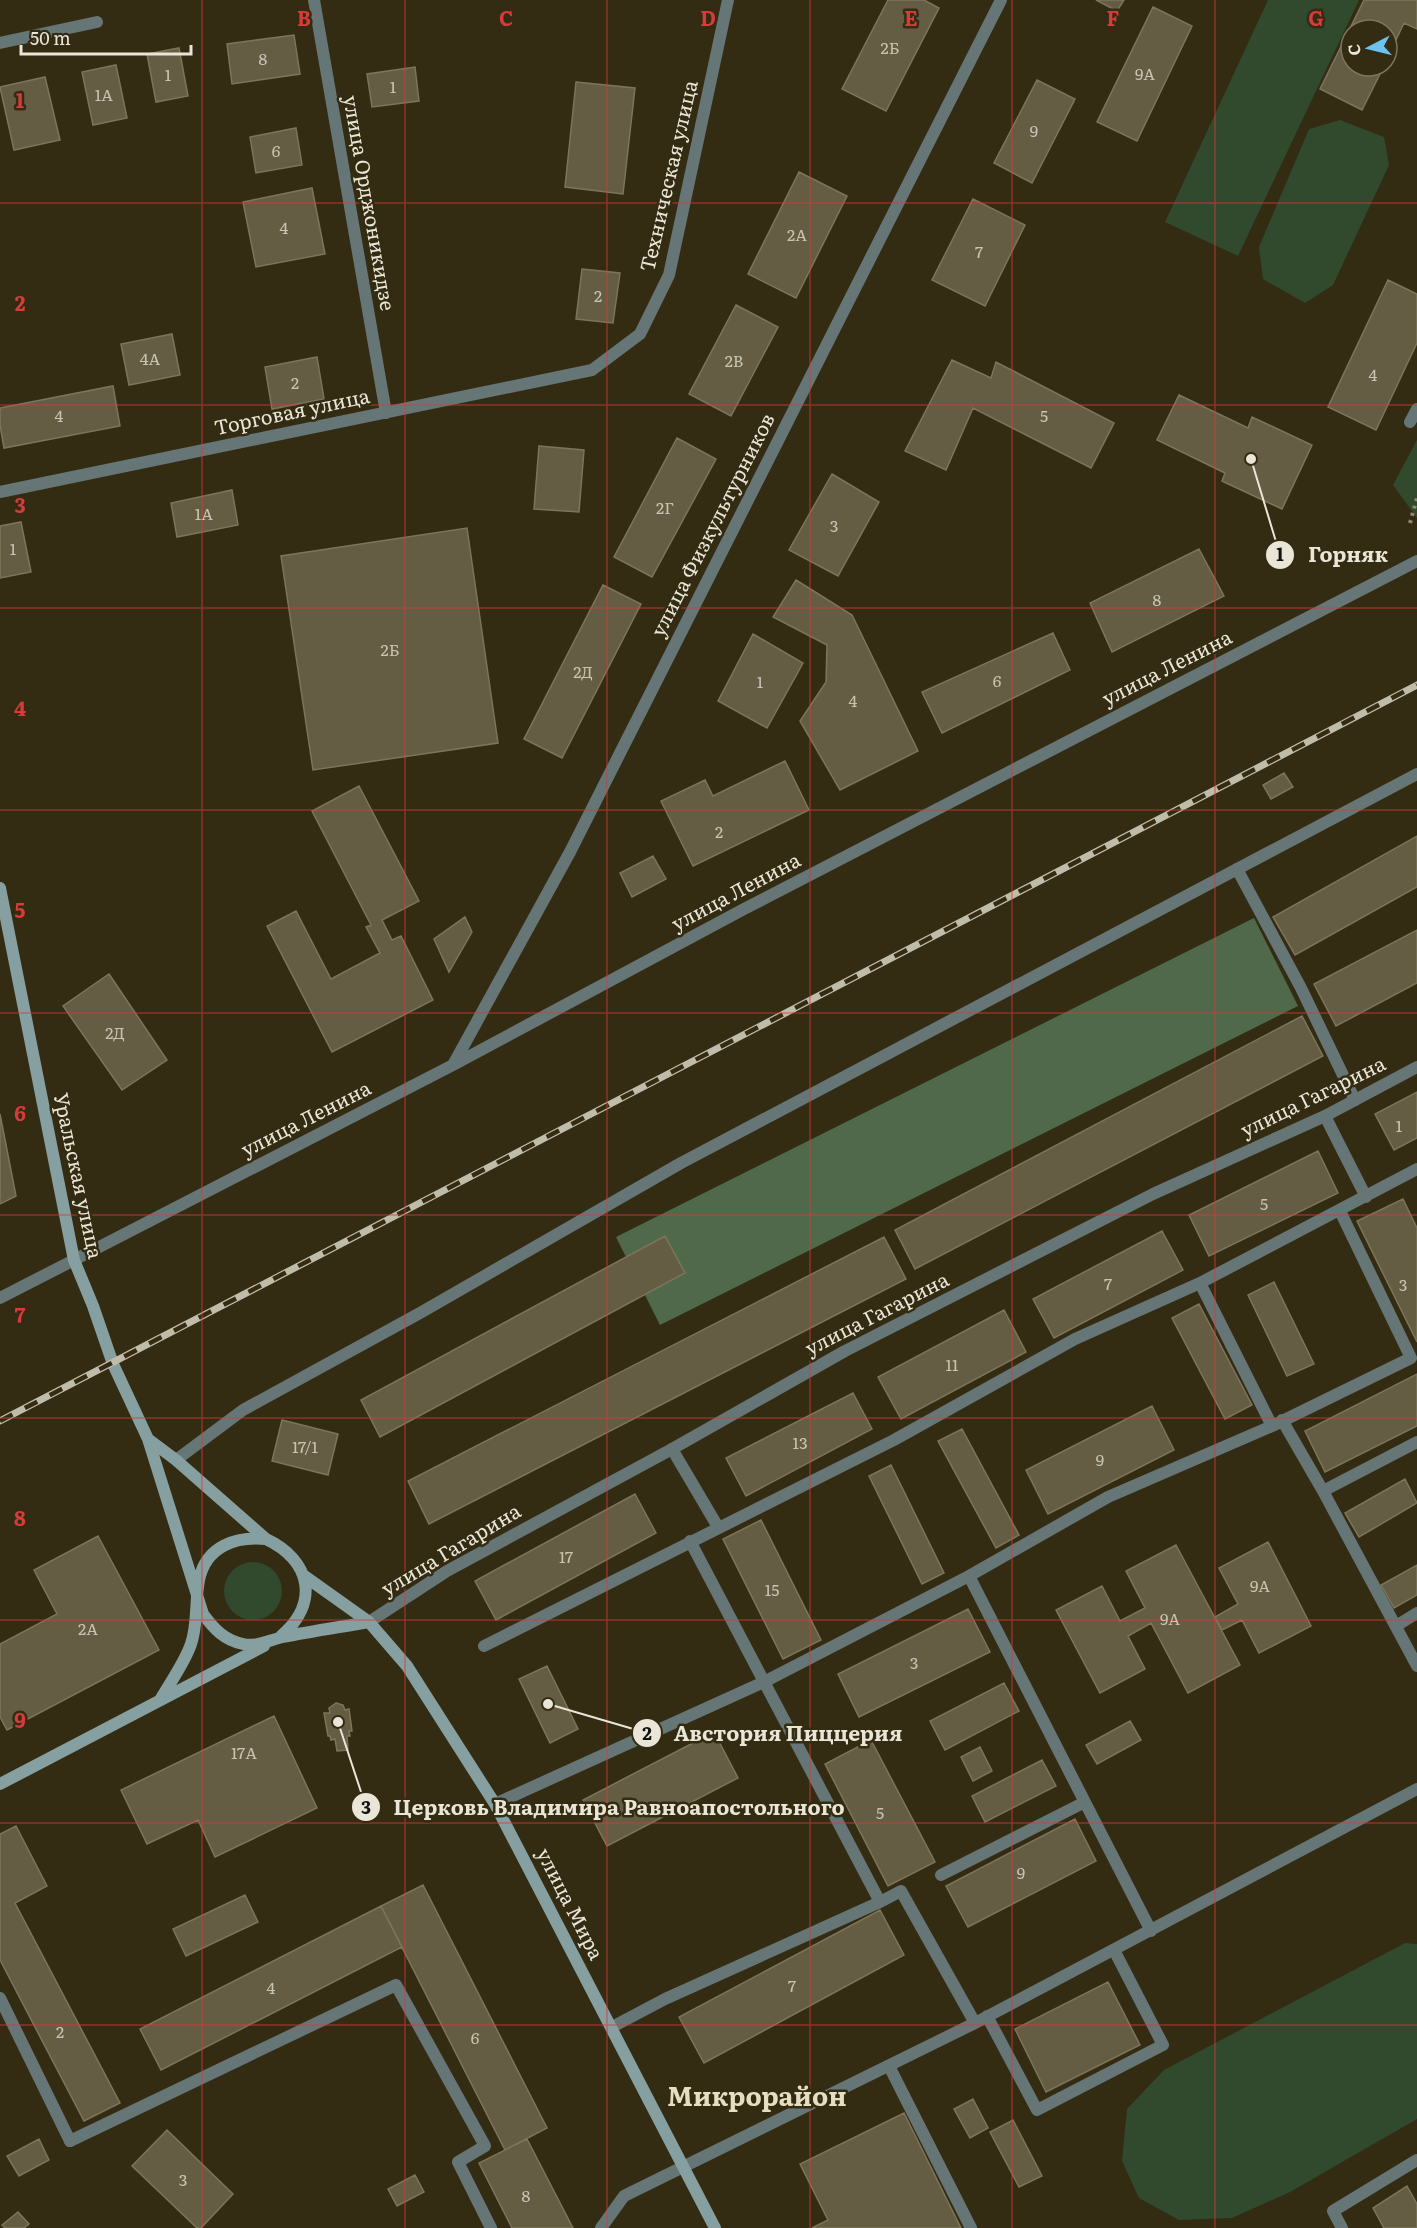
<svg xmlns="http://www.w3.org/2000/svg" width="1417" height="2228" font-family="Literata,serif">
<style>
.green{fill:#31492d}
.forest{fill:#4f694a}
.building{fill:#645d43;stroke:#7d755a;stroke-width:1.5}
.lines{fill:none;stroke-linecap:round;stroke-linejoin:round}
.path{stroke:#8e8975;stroke-width:4;stroke-dasharray:3 4.5;stroke-linecap:butt}
.service{stroke:#667576;stroke-width:12}
.minor{stroke:#667576;stroke-width:12}
.tertiary{stroke:#667576;stroke-width:12}
.secondary{stroke:#869fa0;stroke-width:12}
.rail-casing{stroke:#c0bcaa;stroke-width:7}
.rail{stroke:#332c13;stroke-width:4.5;stroke-dasharray:14;stroke-linecap:butt}
.grid{fill:none;stroke:#d83b3a;stroke-width:1.5;stroke-opacity:0.55}
.labels{text-anchor:middle;stroke-width:5;stroke-linejoin:round;paint-order:stroke}
.number-label{font-size:16px;fill:#c8c4b2}
.street-label{font-size:20px;fill:#eae6d7;stroke:#332c13}
.district-label{font-size:26px;font-weight:bold;fill:#e6dec0;stroke:#332c13}
.grid-label{font-size:20px;text-anchor:middle;font-weight:bold;fill:#d83b3a;stroke:#332c13;stroke-width:5;stroke-linejoin:round;paint-order:stroke}
.leader{fill:none;stroke:#eae6d7;stroke-width:2}
.callout-dot{fill:#eae6d7;stroke:#332c13;stroke-width:2}
.mark-label{font-size:18px;text-anchor:middle;font-weight:bold;fill:#111}
.callout-label{font-size:21px;text-anchor:middle;font-weight:bold;fill:#eae6d7;stroke:#332c13;stroke-width:5;stroke-linejoin:round;paint-order:stroke}
</style>
<rect width="100%" height="100%" fill="#332c13"/>
<path class="green" d="M 1268,0 L 1359,0 L 1238,256 L 1165,222 Z
M 1340,120 L 1384,137 L 1389,165 L 1333,285 L 1305,303 L 1263,279 L 1259,247 L 1309,129 Z
M 1417,440 L 1417,518 L 1393,485 Z
M224 1591a29 29 0 1 1 58 0a29 29 0 1 1-58 0Z
M 1405,1943 L 1417,1944 L 1417,2119 L 1290,2192 L 1232,2218 L 1179,2220 L 1139,2198 L 1122,2161 L 1127,2109 L 1164,2070 Z"/>
<path class="forest" d="M 1254,918 L 1298,1006 L 660,1325 L 616,1237 Z"/>
<path class="building" d="M 888,0 L 924,0 L 939,8 L 886,111 L 842,89 Z
M 1096,0 L 1124,0 L 1117,11 Z
M 1364,0 L 1417,0 L 1417,29 L 1404,23 L 1387,59 L 1387,30 L 1351,30 L 1351,66 L 1384,66 L 1362,110 L 1320,89 Z
M 1153,7 L 1192,26 L 1137,141 L 1097,122 Z
M 294,35 L 300,74 L 232,84 L 227,44 Z
M 179,48 L 188,96 L 156,102 L 147,54 Z
M 116,65 L 127,118 L 93,125 L 82,72 Z
M 415,67 L 419,101 L 372,107 L 367,74 Z
M 45,77 L 60,140 L 14,150 L 0,87 Z
M 1037,80 L 1075,99 L 1032,183 L 994,163 Z
M 576,82 L 635,88 L 623,194 L 565,187 Z
M 296,128 L 302,165 L 256,173 L 250,137 Z
M 799,172 L 847,196 L 796,298 L 748,274 Z
M 312,188 L 325,254 L 256,267 L 243,202 Z
M 973,199 L 1025,225 L 985,306 L 932,280 Z
M 582,269 L 620,273 L 613,323 L 576,319 Z
M 1388,280 L 1417,294 L 1417,343 L 1376,430 L 1328,407 Z
M 736,305 L 778,327 L 731,416 L 689,394 Z
M 172,334 L 180,375 L 129,385 L 121,344 Z
M 317,357 L 324,399 L 272,409 L 265,367 Z
M 952,360 L 991,378 L 996,362 L 1114,423 L 1091,468 L 973,408 L 946,470 L 905,451 Z
M 113,386 L 120,426 L 4,448 L 0,425 L 0,408 Z
M 1179,395 L 1248,428 L 1252,417 L 1312,445 L 1282,509 L 1222,481 L 1225,473 L 1157,440 Z
M 677,438 L 716,459 L 652,577 L 614,557 Z
M 539,446 L 584,450 L 579,512 L 534,509 Z
M 832,474 L 879,502 L 838,576 L 789,550 Z
M 232,490 L 238,525 L 177,537 L 171,503 Z
M 21,522 L 31,572 L 0,578 L 0,526 Z
M 467,528 L 498,743 L 313,770 L 281,556 Z
M 1199,549 L 1224,596 L 1112,652 L 1090,603 Z
M 796,580 L 852,615 L 918,751 L 840,790 L 800,721 L 826,682 L 827,645 L 773,617 Z
M 603,585 L 641,604 L 562,758 L 524,739 Z
M 1053,633 L 1070,670 L 942,733 L 922,692 Z
M 753,634 L 803,663 L 767,728 L 718,701 Z
M 785,761 L 809,810 L 693,866 L 661,801 L 705,780 L 713,796 Z
M 1284,773 L 1293,787 L 1271,799 L 1263,785 Z
M 359,786 L 419,901 L 382,920 L 392,940 L 401,936 L 433,1000 L 332,1052 L 267,926 L 296,911 L 331,979 L 380,953 L 366,927 L 371,925 L 312,811 Z
M 1417,836 L 1417,887 L 1295,955 L 1273,917 Z
M 653,856 L 666,879 L 632,897 L 620,873 Z
M 465,917 L 472,932 L 449,972 L 434,939 Z
M 1417,930 L 1417,983 L 1336,1026 L 1314,984 Z
M 109,974 L 167,1060 L 122,1090 L 63,1006 Z
M 1302,1016 L 1323,1056 L 915,1269 L 895,1230 Z
M 1417,1092 L 1417,1138 L 1394,1150 L 1375,1114 Z
M 0,1114 L 16,1196 L 0,1204 Z
M 1318,1151 L 1338,1193 L 1209,1256 L 1189,1215 Z
M 1403,1199 L 1417,1228 L 1417,1342 L 1357,1221 Z
M 1162,1231 L 1183,1270 L 1054,1338 L 1033,1299 Z
M 665,1236 L 685,1273 L 380,1437 L 361,1400 Z
M 884,1237 L 906,1279 L 429,1524 L 408,1481 Z
M 1274,1282 L 1314,1364 L 1287,1376 L 1248,1295 Z
M 1199,1304 L 1252,1405 L 1225,1419 L 1172,1318 Z
M 1004,1310 L 1026,1352 L 901,1419 L 878,1377 Z
M 1417,1374 L 1417,1426 L 1325,1472 L 1305,1431 Z
M 853,1393 L 872,1429 L 746,1496 L 726,1458 Z
M 1152,1406 L 1174,1450 L 1048,1514 L 1026,1470 Z
M 282,1420 L 338,1434 L 328,1475 L 272,1461 Z
M 962,1429 L 1019,1535 L 996,1548 L 938,1441 Z
M 891,1465 L 944,1573 L 922,1584 L 869,1476 Z
M 1405,1479 L 1417,1503 L 1359,1537 L 1345,1513 Z
M 635,1494 L 656,1533 L 496,1620 L 475,1581 Z
M 761,1520 L 821,1640 L 783,1659 L 723,1539 Z
M 98,1536 L 159,1650 L 7,1730 L 0,1717 L 0,1644 L 57,1614 L 34,1570 Z
M 1268,1542 L 1311,1626 L 1259,1653 L 1242,1620 L 1222,1630 L 1215,1617 L 1238,1604 L 1219,1568 Z
M 1176,1545 L 1240,1665 L 1188,1693 L 1151,1623 L 1128,1636 L 1145,1669 L 1100,1693 L 1056,1610 L 1102,1586 L 1120,1621 L 1145,1608 L 1126,1571 Z
M 1417,1565 L 1417,1595 L 1394,1608 L 1381,1585 Z
M 968,1609 L 990,1652 L 859,1717 L 838,1674 Z
M 547,1666 L 578,1729 L 550,1743 L 519,1679 Z
M 1004,1683 L 1019,1711 L 945,1750 L 930,1721 Z
M 336,1703 L 343,1705 L 345,1710 L 349,1709 L 352,1731 L 349,1731 L 350,1736 L 347,1736 L 348,1750 L 337,1751 L 335,1739 L 331,1740 L 330,1736 L 328,1736 L 324,1713 L 330,1713 L 329,1708 Z
M 274,1716 L 317,1808 L 215,1857 L 198,1820 L 147,1844 L 121,1790 Z
M 1130,1721 L 1141,1740 L 1097,1764 L 1086,1745 Z
M 714,1732 L 738,1778 L 607,1846 L 583,1800 Z
M 871,1740 L 935,1862 L 888,1886 L 825,1764 Z
M 980,1747 L 992,1771 L 973,1781 L 961,1757 Z
M 1042,1760 L 1056,1786 L 985,1822 L 972,1796 Z
M 1075,1819 L 1096,1861 L 968,1927 L 946,1886 Z
M 16,1826 L 47,1886 L 15,1903 L 120,2103 L 84,2121 L 0,1960 L 0,1834 Z
M 423,1885 L 547,2128 L 505,2150 L 381,1906 Z
M 245,1895 L 258,1922 L 186,1956 L 173,1929 Z
M 381,1906 L 402,1947 L 161,2070 L 140,2029 Z
M 880,1910 L 904,1955 L 704,2063 L 679,2017 Z
M 1108,1982 L 1140,2045 L 1046,2092 L 1015,2029 Z
M 973,2099 L 988,2128 L 970,2138 L 954,2109 Z
M 904,2113 L 961,2228 L 812,2228 L 828,2220 L 800,2164 Z
M 1013,2120 L 1042,2176 L 1019,2187 L 990,2132 Z
M 167,2130 L 233,2194 L 201,2228 L 197,2228 L 132,2166 Z
M 39,2139 L 49,2160 L 19,2176 L 7,2156 Z
M 527,2139 L 573,2228 L 512,2228 L 479,2163 Z
M 415,2175 L 424,2192 L 397,2206 L 388,2189 Z
M 1407,2186 L 1417,2204 L 1417,2228 L 1384,2228 L 1373,2208 Z
M 18,2212 L 29,2224 L 24,2228 L 5,2228 L 2,2225 Z"/>
<g class="lines">
<path class="path" d="M 1410,523 L 1417,498"/>
<path class="service" d="M 1237,869 L 1301,988 L 1355,1100
M 1325,1116 L 1366,1197
M 1200,1283 L 1272,1426
M 1282,1420 L 1323,1491 L 1417,1666
M 672,1449 L 718,1527
M 1323,1491 L 1417,1442
M 690,1541 L 880,1902
M 969,1576 L 1151,1931
M 1396,1626 L 1417,1613
M 484,1646 L 894,1440 L 1075,1339 L 1200,1283 L 1417,1169
M 495,1804 L 764,1682 L 969,1576 L 1108,1497 L 1272,1426 L 1411,1358 L 1340,1211
M 941,1875 L 1083,1803
M 987,2016 L 1037,2110 L 1163,2045 L 1114,1950
M 612,2027 L 665,1999 L 880,1902 L 901,1891 L 975,2023
M 889,2066 L 971,2228
M 70,2141 L 396,1985 L 485,2146 L 458,2162 L 491,2228
M 601,2228 L 624,2196 L 975,2023 L 1417,1789
M 1342,2228 L 1333,2211 L 1417,2160"/>
<path class="minor" d="M 314,0 L 386,413
M 0,43 L 97,22
M 1410,422 L 1417,409
M 0,492 L 592,370 L 640,334 L 669,275 L 728,0
M 0,1298 L 74,1260
M 176,1460 L 243,1410 L 420,1313 L 681,1163 L 1417,774
M 369,1622 L 447,1571 L 672,1449 L 845,1351 L 1153,1194 L 1325,1116 L 1417,1067
M 0,1998 L 70,2141"/>
<path class="tertiary" d="M 453,1065 L 570,852 L 1001,0
M 74,1260 L 453,1065 L 744,909 L 1417,561"/>
<path class="secondary" d="M 0,888 L 74,1260 L 93,1306 L 113,1364 L 148,1439 L 203,1614 C 214,1629 224,1640 243,1644 C 257,1647 269,1640 283,1637 C 312,1631 341,1627 369,1622
M 148,1439 L 176,1460 L 266,1539 C 311,1560 320,1603 281,1636
M 303,1575 L 369,1622 L 407,1666 L 495,1804 L 715,2228
M 160,1700 C 170,1683 185,1662 191,1644 C 198,1624 195,1600 199,1580 C 206,1546 236,1536 266,1539
M 0,1784 L 264,1646"/>
<defs>
<path id="rail" d="M 0,1421 L 1417,685"/>
</defs>
<use href="#rail" class="rail-casing"/>
<use href="#rail" class="rail"/>
</g>
<path class="grid" d="M 202,0 L 202,2228M 405,0 L 405,2228M 607,0 L 607,2228M 810,0 L 810,2228M 1012,0 L 1012,2228M 1215,0 L 1215,2228M 0,203 L 1417,203M 0,405 L 1417,405M 0,608 L 1417,608M 0,810 L 1417,810M 0,1013 L 1417,1013M 0,1215 L 1417,1215M 0,1418 L 1417,1418M 0,1620 L 1417,1620M 0,1823 L 1417,1823M 0,2025 L 1417,2025"/>
<g class="labels">
<g class="number-label">
<text x="890" y="54">2Б</text>
<text x="263" y="65">8</text>
<text x="1145" y="80">9А</text>
<text x="168" y="81">1</text>
<text x="393" y="93">1</text>
<text x="104" y="101">1А</text>
<text x="1034" y="137">9</text>
<text x="276" y="157">6</text>
<text x="284" y="234">4</text>
<text x="797" y="241">2А</text>
<text x="979" y="258">7</text>
<text x="598" y="302">2</text>
<text x="150" y="365">4А</text>
<text x="734" y="367">2В</text>
<text x="1373" y="381">4</text>
<text x="295" y="389">2</text>
<text x="59" y="422">4</text>
<text x="1044" y="422">5</text>
<text x="665" y="514">2Г</text>
<text x="204" y="520">1А</text>
<text x="834" y="532">3</text>
<text x="13" y="555">1</text>
<text x="1157" y="606">8</text>
<text x="390" y="656">2Б</text>
<text x="583" y="678">2Д</text>
<text x="997" y="687">6</text>
<text x="760" y="688">1</text>
<text x="853" y="707">4</text>
<text x="719" y="838">2</text>
<text x="115" y="1039">2Д</text>
<text x="1399" y="1132">1</text>
<text x="1264" y="1210">5</text>
<text x="1108" y="1290">7</text>
<text x="1403" y="1291">3</text>
<text x="952" y="1371">11</text>
<text x="800" y="1449">13</text>
<text x="305" y="1453">17/1</text>
<text x="1100" y="1466">9</text>
<text x="566" y="1563">17</text>
<text x="1260" y="1592">9А</text>
<text x="772" y="1596">15</text>
<text x="1170" y="1625">9А</text>
<text x="88" y="1635">2А</text>
<text x="914" y="1669">3</text>
<text x="244" y="1759">17А</text>
<text x="880" y="1819">5</text>
<text x="1021" y="1879">9</text>
<text x="792" y="1992">7</text>
<text x="271" y="1994">4</text>
<text x="60" y="2038">2</text>
<text x="475" y="2044">6</text>
<text x="183" y="2186">3</text>
<text x="526" y="2202">8</text>
</g>
<g class="street-label">
<text transform="translate(669 176) rotate(-77)" y="7">Техническая улица</text>
<text transform="translate(369 203) rotate(80)" y="7">улица Орджоникидзе</text>
<text transform="translate(292 412) rotate(-12)" y="7">Торговая улица</text>
<text transform="translate(713 525) rotate(-63)" y="7">улица Физкультурников</text>
<text transform="translate(1167 668) rotate(-27)" y="7">улица Ленина</text>
<text transform="translate(736 892) rotate(-28)" y="7">улица Ленина</text>
<text transform="translate(1313 1097) rotate(-26)" y="7">улица Гагарина</text>
<text transform="translate(306 1119) rotate(-27)" y="7">улица Ленина</text>
<text transform="translate(78 1176) rotate(78)" y="7">Уральская улица</text>
<text transform="translate(877 1314) rotate(-27)" y="7">улица Гагарина</text>
<text transform="translate(451 1550) rotate(-31)" y="7">улица Гагарина</text>
<text transform="translate(570 1904) rotate(63)" y="7">улица Мира</text>
</g>
<g class="district-label">
<text x="757" y="2106">Микрорайон</text>
</g>
</g>
<g class="grid-label">
<text x="304" y="26">B</text>
<text x="506" y="26">C</text>
<text x="708" y="26">D</text>
<text x="911" y="26">E</text>
<text x="1113" y="26">F</text>
<text x="1316" y="26">G</text>
<text x="20" y="108">1</text>
<text x="20" y="311">2</text>
<text x="20" y="513">3</text>
<text x="20" y="716">4</text>
<text x="20" y="918">5</text>
<text x="20" y="1121">6</text>
<text x="20" y="1323">7</text>
<text x="20" y="1526">8</text>
<text x="20" y="1728">9</text>
</g>
<path class="leader" d="M1251 459L1280 555M548 1704L647 1733M338 1722L366 1807"/>
<g class="callout-dot">
<circle cx="1251" cy="459" r="6"/>
<circle cx="548" cy="1704" r="6"/>
<circle cx="338" cy="1722" r="6"/>
<circle cx="1280" cy="555" r="15"/>
<circle cx="647" cy="1733" r="15"/>
<circle cx="366" cy="1807" r="15"/>
</g>
<g class="mark-label">
<text x="1280" y="561">1</text>
<text x="647" y="1740">2</text>
<text x="366" y="1814">3</text>
</g>
<g class="callout-label">
<text x="1348" y="562">Горняк</text>
<text x="788" y="1741">Австория Пиццерия</text>
<text x="619" y="1815">Церковь Владимира Равноапостольного</text>
</g>
<g transform="translate(1369 48) rotate(263)"><circle r="28" fill="#332c13" stroke="#7c7661" stroke-width="1.5"/>
<path d="M0-4.5L10 22L0 15L-10 22Z" fill="#6cc3f2"/>
<text y="-9" font-size="16" font-weight="bold" text-anchor="middle" fill="#eae6d7">С</text>
</g>
<path d="M21 45v9h170v-9" fill="none" stroke="#eae6d7" stroke-width="3"/>
<text x="30" y="45" font-size="18" fill="#eae6d7" stroke="#332c13" stroke-width="4.5" paint-order="stroke">50 m</text>
</svg>
